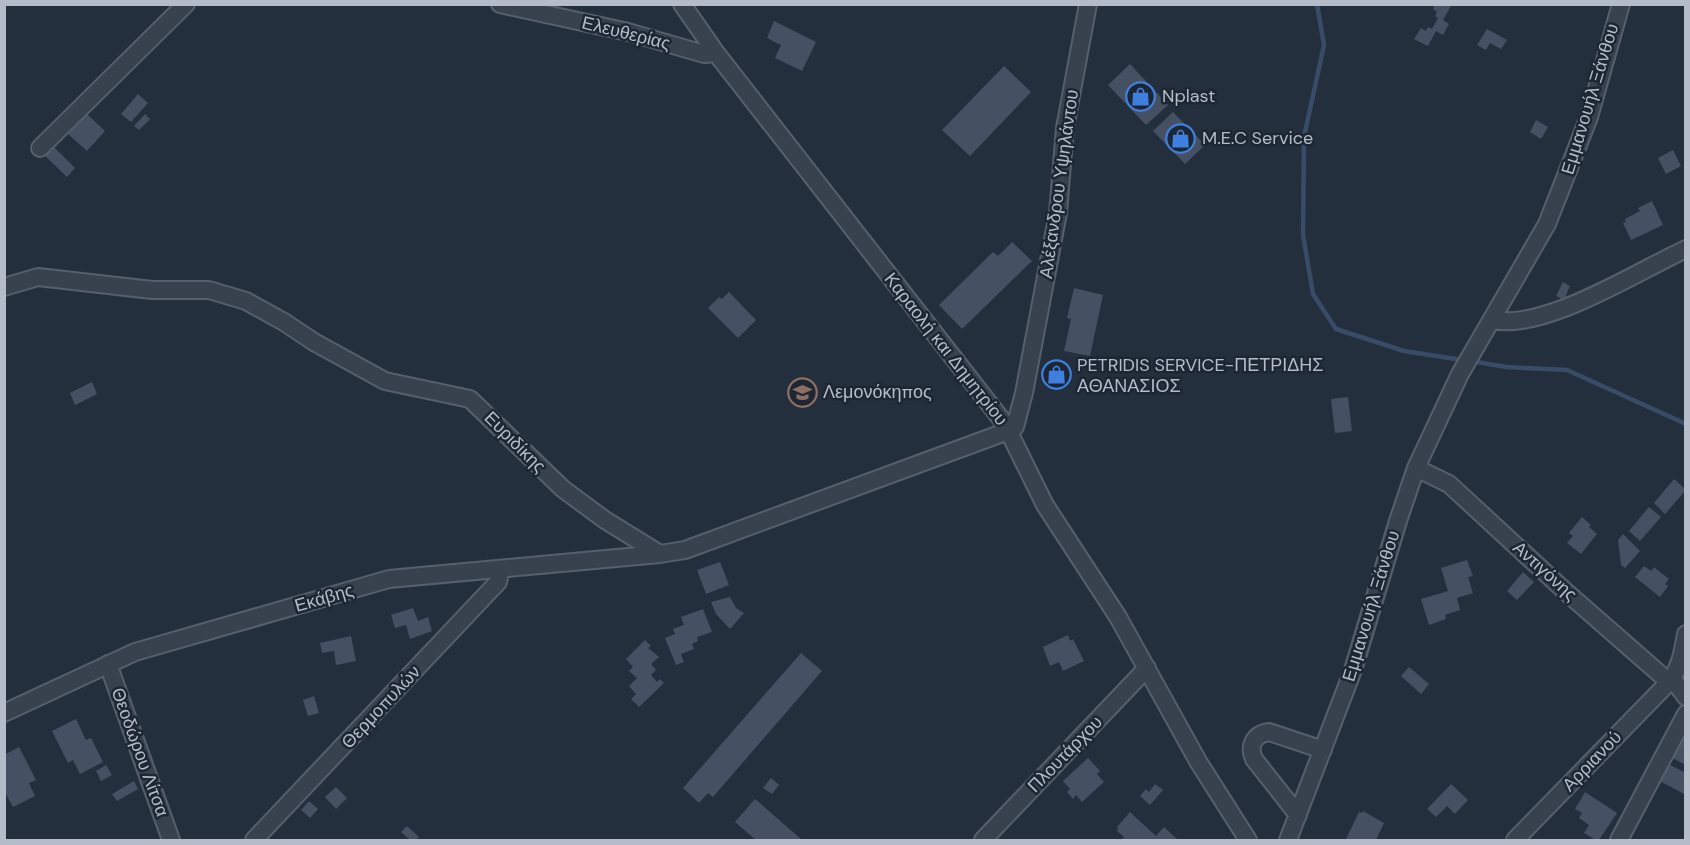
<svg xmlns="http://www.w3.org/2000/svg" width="1690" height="845" font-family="'DM Sans',sans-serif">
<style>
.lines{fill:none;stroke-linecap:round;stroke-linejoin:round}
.stream{stroke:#394c67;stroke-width:4.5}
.building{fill:#455162}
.minor-casing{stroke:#565f6c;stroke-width:20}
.minor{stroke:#38414e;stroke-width:16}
.labels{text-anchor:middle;stroke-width:5;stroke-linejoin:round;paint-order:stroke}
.street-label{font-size:18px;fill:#b4bcc9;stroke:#1d2633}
.poi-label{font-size:18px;fill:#b4bcc9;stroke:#1d2633;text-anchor:start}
</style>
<rect width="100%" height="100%" fill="#242f3e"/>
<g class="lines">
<path class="stream" d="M 1317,4 L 1324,45 L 1304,137 L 1303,235 L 1313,294 L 1336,329 L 1404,351 L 1462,360
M 1471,361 L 1506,367 L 1567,370 L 1686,424"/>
</g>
<path class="building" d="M 1435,4 L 1451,6 L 1443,20 L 1449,24 L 1443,35 L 1436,31 L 1428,46 L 1414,39 L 1421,28 L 1426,31 L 1428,27 L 1432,29 L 1438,18 L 1435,16 L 1437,12 L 1433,9 Z
M 774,21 L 816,42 L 802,71 L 775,58 L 781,45 L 767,38 Z
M 1487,29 L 1507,40 L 1501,49 L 1490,43 L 1486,50 L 1477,45 Z
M 1130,64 L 1168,105 L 1146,125 L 1108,85 Z
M 1004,66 L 1031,92 L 970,156 L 942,130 Z
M 138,94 L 148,103 L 131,122 L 121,114 Z
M 1173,112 L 1205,145 L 1185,164 L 1153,131 Z
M 87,114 L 105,131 L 87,151 L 68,134 Z
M 145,114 L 150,119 L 139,130 L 134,126 Z
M 1536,120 L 1548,127 L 1541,139 L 1530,132 Z
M 51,144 L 75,168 L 67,177 L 42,153 Z
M 1673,150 L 1681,166 L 1666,174 L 1658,158 Z
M 1652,201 L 1663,225 L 1631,240 L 1623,223 L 1626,222 L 1625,219 L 1640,211 L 1638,208 Z
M 1012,242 L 1032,261 L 962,329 L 939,305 L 993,252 L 998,256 Z
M 1563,282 L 1570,286 L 1564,300 L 1556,296 Z
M 1074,288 L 1103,295 L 1090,356 L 1064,351 L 1071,319 L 1067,318 Z
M 729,292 L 756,320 L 738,338 L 708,308 L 719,297 L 722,299 Z
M 92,382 L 97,394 L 75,405 L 70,393 Z
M 1348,397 L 1352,431 L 1335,433 L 1331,399 Z
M 1674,479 L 1686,490 L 1665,514 L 1654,503 Z
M 1649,507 L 1661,517 L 1640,541 L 1629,531 Z
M 1582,517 L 1591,525 L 1589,527 L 1597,534 L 1581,554 L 1567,543 L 1573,536 L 1569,533 Z
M 1623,534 L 1640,551 L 1625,568 L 1621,565 L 1618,540 Z
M 1467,560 L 1473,576 L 1468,577 L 1473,593 L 1457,598 L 1460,610 L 1445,615 L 1446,619 L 1429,625 L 1421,599 L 1448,591 L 1441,568 Z
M 720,562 L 729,585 L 706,594 L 697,570 Z
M 1644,566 L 1651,571 L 1654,567 L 1669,579 L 1665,584 L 1668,586 L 1660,597 L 1635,577 Z
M 1523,572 L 1534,582 L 1517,600 L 1507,591 Z
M 730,597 L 736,608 L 744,613 L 730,629 L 716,614 L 711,602 Z
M 413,608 L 418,621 L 428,617 L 432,631 L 410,639 L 406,625 L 395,628 L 391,615 Z
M 703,609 L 712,632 L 697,637 L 698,641 L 692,644 L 694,649 L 681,654 L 684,662 L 676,665 L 665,638 L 675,634 L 673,629 L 684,625 L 681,617 Z
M 1068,635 L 1070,641 L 1073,639 L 1084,661 L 1063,671 L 1059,662 L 1050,666 L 1043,647 Z
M 351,636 L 356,661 L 336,665 L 334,651 L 322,653 L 320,643 Z
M 645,640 L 651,646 L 648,648 L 659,657 L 651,664 L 656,670 L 651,675 L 657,682 L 660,679 L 664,683 L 639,707 L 631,699 L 636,694 L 629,686 L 637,678 L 629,671 L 633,667 L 626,659 Z
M 801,653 L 822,671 L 713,797 L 708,793 L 699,803 L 683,788 Z
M 1409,667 L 1429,684 L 1421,694 L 1401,676 Z
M 314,696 L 319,713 L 308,716 L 303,700 Z
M 76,719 L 86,740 L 91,738 L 103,762 L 80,774 L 73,760 L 68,763 L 52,731 Z
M 1686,725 L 1686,765 L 1668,756 Z
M 19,747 L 36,780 L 29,783 L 35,796 L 13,807 L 4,791 L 4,755 Z
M 1088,758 L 1100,771 L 1097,774 L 1104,782 L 1082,802 L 1076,795 L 1073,799 L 1067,792 L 1070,789 L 1063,781 Z
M 1668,764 L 1686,773 L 1686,795 L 1658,780 Z
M 106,765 L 112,775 L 101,781 L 96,771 Z
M 771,778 L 779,785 L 772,794 L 763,788 Z
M 134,781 L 138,789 L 117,801 L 112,794 Z
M 1155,784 L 1163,790 L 1150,805 L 1140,796 L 1146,789 L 1149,792 Z
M 1451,784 L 1468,800 L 1455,814 L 1447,806 L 1436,817 L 1427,809 Z
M 336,787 L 347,798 L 336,809 L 325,797 Z
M 1585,792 L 1617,813 L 1599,840 L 1596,840 L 1584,833 L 1589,825 L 1579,818 L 1582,813 L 1575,809 Z
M 755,799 L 802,840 L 756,840 L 735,822 Z
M 309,801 L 318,809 L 310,818 L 301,810 Z
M 1363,811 L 1384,823 L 1376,840 L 1350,840 L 1346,839 L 1359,812 L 1362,813 Z
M 1130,812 L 1156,836 L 1164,827 L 1178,840 L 1121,840 L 1124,837 L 1117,831 L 1118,828 L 1117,827 Z
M 407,826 L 419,837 L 416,840 L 410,840 L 401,832 Z"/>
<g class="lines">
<defs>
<path id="minor" d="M 500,4 L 628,32 L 704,54 L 716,53
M 682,4 L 716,53 L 1005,424 L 1045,505 L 1118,617 L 1199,763 L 1248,840
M 40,148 L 186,4
M 4,287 L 38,277 L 152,290 L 209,290 L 246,301 L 284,322 L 314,342 L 385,381 L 470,399 L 563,489 L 605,520 L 660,554 L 685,550 L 1008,431 L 1015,427 L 1024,393 L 1058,213 L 1065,128 L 1088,4
M 1492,320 C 1545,331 1636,272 1686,249
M 1416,468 L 1449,484 L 1565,591 L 1669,682
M 108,664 L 171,840
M 1672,678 C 1681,665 1683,650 1686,634
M 1669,682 L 1672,678 L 1686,697
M 4,713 L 135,652 L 389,579 L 660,554
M 1298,815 L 1254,759 C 1248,746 1254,734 1269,732 L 1323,750
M 254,840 L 498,582 L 501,569
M 983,840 L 1147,668
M 1288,840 L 1353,670 L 1398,521 L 1416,468 L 1460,374 L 1547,224 L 1589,117 L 1621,4
M 1515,840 L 1669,682
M 1619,840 L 1686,714"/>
</defs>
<use href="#minor" class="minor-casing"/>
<use href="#minor" class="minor"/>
</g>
<defs>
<symbol id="shop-ring" viewBox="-11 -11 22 22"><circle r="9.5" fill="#1d2633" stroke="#3f7fe0" stroke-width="1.5"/><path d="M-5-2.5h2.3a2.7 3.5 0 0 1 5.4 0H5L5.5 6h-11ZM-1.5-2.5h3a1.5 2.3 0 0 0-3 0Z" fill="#3f7fe0"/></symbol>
<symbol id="school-ring" viewBox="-11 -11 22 22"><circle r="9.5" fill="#1d2633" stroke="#8d6e63" stroke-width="1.5"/><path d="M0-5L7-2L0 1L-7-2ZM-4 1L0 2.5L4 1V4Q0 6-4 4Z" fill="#8d6e63"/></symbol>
</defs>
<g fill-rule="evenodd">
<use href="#shop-ring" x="1124" y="80" width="33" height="33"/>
<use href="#shop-ring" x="1164" y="122" width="33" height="33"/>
<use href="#shop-ring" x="1040" y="358" width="33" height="33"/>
<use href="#school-ring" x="786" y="376" width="33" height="33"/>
</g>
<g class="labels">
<g class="street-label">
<text transform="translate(626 33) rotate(14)" y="6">Ελευθερίας</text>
<text transform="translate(1590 99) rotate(-73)" y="6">Εμμανουήλ Ξάνθου</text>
<text transform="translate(1059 184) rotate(-82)" y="6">Αλέξανδρου Υψηλάντου</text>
<text transform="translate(946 349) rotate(52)" y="6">Καραολή και Δημητρίου</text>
<text transform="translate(515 442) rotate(45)" y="6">Ευριδίκης</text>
<text transform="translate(1545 571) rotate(42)" y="6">Αντιγόνης</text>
<text transform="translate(324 598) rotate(-16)" y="6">Εκάβης</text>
<text transform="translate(1371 606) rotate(-73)" y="6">Εμμανουήλ Ξάνθου</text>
<text transform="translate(381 707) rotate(-47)" y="6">Θερμοπυλών</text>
<text transform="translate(140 752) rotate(70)" y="6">Θεοδώρου Λίτσα</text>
<text transform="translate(1065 754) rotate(-46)" y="6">Πλουτάρχου</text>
<text transform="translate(1592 761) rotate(-46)" y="6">Αρριανού</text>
</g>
<g class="poi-label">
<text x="1162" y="102">Nplast</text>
<text x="1202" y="144">M.E.C Service</text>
<text x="1077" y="371">PETRIDIS SERVICE-ΠΕΤΡΙΔΗΣ<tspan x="1077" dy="21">ΑΘΑΝΑΣΙΟΣ</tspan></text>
<text x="823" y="398">Λεμονόκηπος</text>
</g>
</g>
<rect width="1690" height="845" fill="none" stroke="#b4bcc9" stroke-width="12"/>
</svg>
